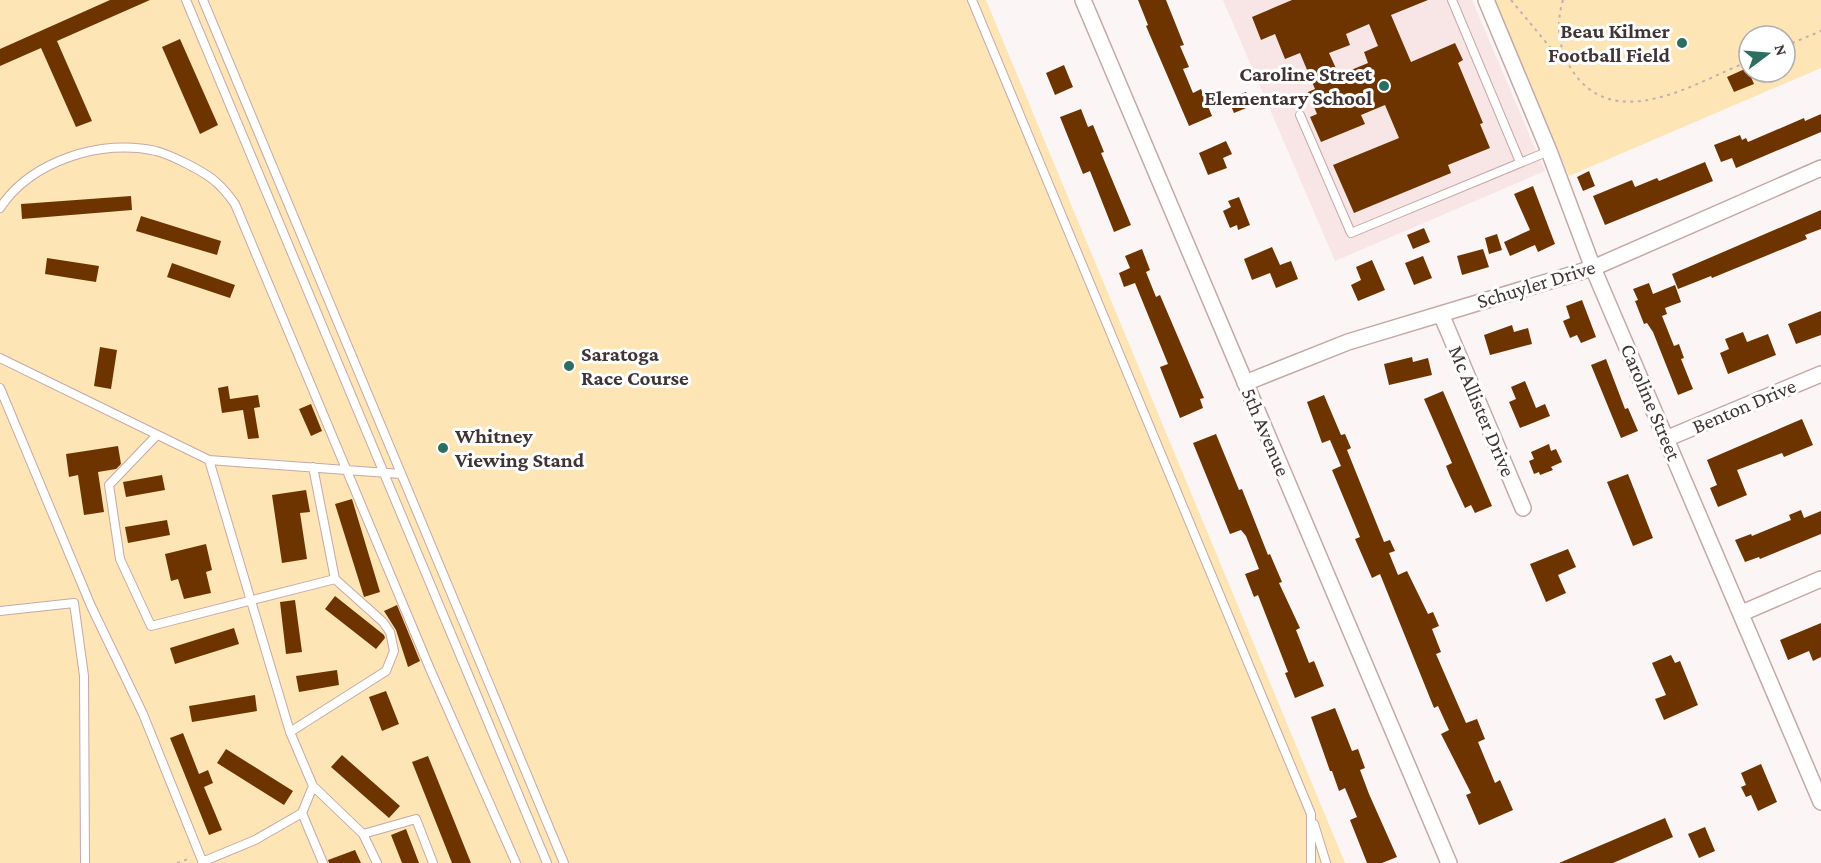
<svg xmlns="http://www.w3.org/2000/svg" width="1821" height="863" font-family="'Crimson Pro',serif">
<style>
.built{fill:#f7e6e5}
.green{fill:#fee5b5;fill-rule:evenodd}
.building{fill:#6e3400;fill-rule:evenodd}
.lines{fill:none;stroke-linecap:round;stroke-linejoin:round}
.lane-casing{stroke:#c6a8a6;stroke-width:10}
.street-casing{stroke:#c6a8a6;stroke-width:18}
.path{stroke:#bcb2b2;stroke-width:2;stroke-dasharray:3 4.5;stroke-linecap:butt}
.lane{stroke:#fff;stroke-width:8}
.street{stroke:#fff;stroke-width:15}
.poi-dot{fill:#2c6f61;stroke:#fff;stroke-width:2}
.labels{text-anchor:middle;stroke-width:6;stroke-linejoin:round;paint-order:stroke}
.poi-label{font-size:21px;font-weight:bold;fill:#413434;stroke:#fff;text-anchor:end}
.street-label{font-size:21px;fill:#413434;stroke:#fff}
</style>
<rect width="100%" height="100%" fill="#fcf5f5"/>
<path class="built" d="M 1223,0 L 1472,0 L 1545,171 L 1335,261 Z"/>
<path class="green" d="M 0,0 L 986,0 L 1345,863 L 0,863 Z
M 1494,0 L 1821,0 L 1821,68 L 1569,176 ZM 1749,36 L 1785,36 L 1785,72 L 1749,72 Z"/>
<path class="building" d="M 110,0 L 150,0 L 57,41 L 92,121 L 76,127 L 41,48 L 0,66 L 0,49 Z
M 1138,0 L 1166,0 L 1184,45 L 1180,46 L 1189,67 L 1183,69 L 1193,93 L 1201,89 L 1212,116 L 1189,126 L 1146,26 L 1148,25 Z
M 1292,0 L 1428,0 L 1391,15 L 1411,62 L 1455,43 L 1463,60 L 1458,63 L 1483,123 L 1480,124 L 1490,148 L 1448,165 L 1451,173 L 1354,213 L 1333,165 L 1399,138 L 1385,105 L 1361,115 L 1365,124 L 1321,142 L 1310,117 L 1317,114 L 1308,92 L 1315,89 L 1300,53 L 1285,59 L 1275,34 L 1261,40 L 1252,17 ZM 1369,24 L 1378,46 L 1364,52 L 1368,63 L 1339,75 L 1329,53 L 1350,45 L 1346,34 Z
M 180,39 L 218,125 L 200,134 L 162,47 Z
M 1064,65 L 1073,87 L 1055,95 L 1046,73 Z
M 1747,68 L 1754,84 L 1734,92 L 1727,77 Z
M 1246,92 L 1251,106 L 1234,113 L 1228,99 Z
M 1081,109 L 1088,127 L 1093,125 L 1104,152 L 1101,153 L 1131,225 L 1114,232 L 1090,171 L 1083,174 L 1060,117 Z
M 1821,114 L 1821,132 L 1736,168 L 1732,158 L 1721,162 L 1714,145 L 1740,135 L 1742,140 L 1746,138 L 1748,142 L 1804,118 L 1805,121 Z
M 1226,141 L 1232,154 L 1223,158 L 1227,168 L 1208,175 L 1199,153 Z
M 1705,162 L 1713,181 L 1605,225 L 1593,196 L 1632,180 L 1635,187 L 1657,178 L 1659,181 Z
M 1589,171 L 1595,186 L 1583,191 L 1577,177 Z
M 1533,186 L 1555,244 L 1538,252 L 1535,245 L 1510,256 L 1504,242 L 1530,230 L 1514,194 Z
M 131,196 L 132,210 L 22,219 L 21,204 Z
M 1239,197 L 1250,225 L 1238,230 L 1237,225 L 1230,228 L 1223,211 L 1231,207 L 1228,201 Z
M 1821,210 L 1821,229 L 1805,235 L 1807,239 L 1712,278 L 1711,276 L 1678,289 L 1672,274 Z
M 141,216 L 221,241 L 217,255 L 136,231 Z
M 1424,228 L 1430,242 L 1413,249 L 1407,235 Z
M 1497,234 L 1502,250 L 1489,254 L 1485,238 Z
M 1272,247 L 1280,265 L 1291,261 L 1298,279 L 1276,288 L 1270,273 L 1252,280 L 1244,259 Z
M 1142,249 L 1150,270 L 1146,272 L 1156,297 L 1160,295 L 1204,398 L 1200,399 L 1203,408 L 1180,418 L 1160,367 L 1168,364 L 1135,283 L 1124,287 L 1119,273 L 1130,268 L 1125,256 Z
M 1483,249 L 1489,267 L 1462,275 L 1457,256 Z
M 1423,256 L 1432,278 L 1414,285 L 1405,263 Z
M 47,258 L 99,266 L 96,282 L 45,274 Z
M 1372,260 L 1385,290 L 1358,301 L 1351,285 L 1361,280 L 1356,267 Z
M 172,263 L 235,285 L 230,298 L 167,277 Z
M 1649,283 L 1653,294 L 1675,285 L 1681,302 L 1665,308 L 1667,314 L 1662,316 L 1674,346 L 1679,344 L 1684,358 L 1681,359 L 1693,389 L 1678,395 L 1653,332 L 1647,323 L 1644,324 L 1635,301 L 1638,300 L 1633,289 Z
M 1582,300 L 1596,337 L 1581,343 L 1577,335 L 1570,338 L 1563,321 L 1570,318 L 1566,306 Z
M 1821,311 L 1821,335 L 1796,344 L 1788,324 Z
M 1512,325 L 1514,332 L 1528,328 L 1532,344 L 1490,355 L 1484,335 Z
M 1743,332 L 1747,342 L 1768,334 L 1776,355 L 1728,374 L 1720,353 L 1729,349 L 1725,339 Z
M 100,347 L 117,350 L 111,389 L 94,386 Z
M 1412,357 L 1413,362 L 1428,358 L 1432,375 L 1389,385 L 1384,364 Z
M 1606,359 L 1625,409 L 1628,408 L 1638,431 L 1621,438 L 1591,365 Z
M 1525,381 L 1536,408 L 1545,404 L 1550,416 L 1520,428 L 1509,402 L 1516,399 L 1511,387 Z
M 228,386 L 230,399 L 258,395 L 260,407 L 254,408 L 259,438 L 248,439 L 243,410 L 222,413 L 218,388 Z
M 1443,391 L 1492,506 L 1475,513 L 1471,505 L 1465,508 L 1450,476 L 1446,466 L 1452,463 L 1424,399 Z
M 1324,395 L 1341,435 L 1345,434 L 1351,448 L 1347,450 L 1384,542 L 1390,540 L 1395,551 L 1389,553 L 1398,575 L 1407,571 L 1428,614 L 1433,612 L 1439,626 L 1432,629 L 1441,652 L 1436,654 L 1466,723 L 1477,719 L 1485,739 L 1478,742 L 1495,783 L 1500,780 L 1513,810 L 1479,825 L 1466,795 L 1471,793 L 1441,734 L 1449,730 L 1438,706 L 1434,708 L 1380,574 L 1372,578 L 1355,539 L 1360,537 L 1332,470 L 1341,466 L 1330,440 L 1322,443 L 1307,402 Z
M 311,404 L 322,431 L 311,436 L 299,409 Z
M 1802,419 L 1813,445 L 1784,457 L 1782,453 L 1737,470 L 1747,495 L 1718,507 L 1710,488 L 1717,485 L 1707,460 Z
M 1216,434 L 1239,490 L 1242,489 L 1268,555 L 1270,554 L 1282,582 L 1279,583 L 1300,628 L 1296,630 L 1309,663 L 1314,661 L 1324,686 L 1295,698 L 1285,673 L 1288,672 L 1258,595 L 1254,597 L 1245,574 L 1259,569 L 1246,536 L 1241,530 L 1230,534 L 1193,443 Z
M 1549,444 L 1551,451 L 1556,449 L 1562,462 L 1551,467 L 1553,470 L 1540,475 L 1539,472 L 1534,474 L 1529,461 L 1534,459 L 1531,452 Z
M 118,446 L 121,464 L 116,469 L 98,472 L 104,512 L 84,515 L 78,475 L 69,477 L 66,454 Z
M 1628,474 L 1653,538 L 1633,546 L 1607,482 Z
M 162,475 L 165,490 L 126,497 L 123,482 Z
M 306,490 L 310,512 L 300,513 L 307,559 L 282,563 L 272,495 Z
M 352,499 L 380,592 L 364,597 L 335,504 Z
M 1801,510 L 1804,518 L 1821,511 L 1821,534 L 1760,559 L 1759,557 L 1745,562 L 1735,540 L 1751,534 L 1752,536 L 1791,520 L 1789,515 Z
M 167,520 L 170,535 L 128,543 L 125,527 Z
M 206,544 L 212,570 L 206,572 L 211,593 L 184,599 L 178,579 L 171,581 L 165,554 Z
M 1568,549 L 1576,567 L 1558,575 L 1566,593 L 1546,602 L 1530,564 Z
M 335,596 L 384,635 L 385,638 L 376,649 L 325,609 Z
M 295,600 L 302,652 L 286,654 L 280,602 Z
M 397,605 L 420,661 L 408,667 L 396,630 L 384,611 Z
M 1821,623 L 1821,657 L 1813,661 L 1809,651 L 1788,660 L 1780,640 Z
M 234,628 L 239,644 L 175,664 L 170,648 Z
M 1671,655 L 1675,663 L 1680,661 L 1698,705 L 1664,720 L 1655,699 L 1666,695 L 1652,663 Z
M 337,670 L 339,685 L 299,692 L 296,676 Z
M 386,691 L 399,724 L 382,731 L 369,697 Z
M 255,695 L 257,711 L 192,722 L 189,706 Z
M 1335,708 L 1352,751 L 1358,749 L 1365,768 L 1360,770 L 1369,794 L 1397,857 L 1382,863 L 1367,863 L 1350,820 L 1357,817 L 1345,788 L 1339,791 L 1332,771 L 1330,771 L 1311,717 Z
M 183,733 L 199,774 L 208,770 L 213,783 L 204,787 L 222,830 L 209,835 L 170,738 Z
M 226,749 L 293,791 L 284,805 L 217,763 Z
M 342,755 L 400,806 L 389,818 L 331,767 Z
M 428,756 L 471,863 L 452,863 L 412,762 Z
M 1761,764 L 1777,802 L 1758,811 L 1751,795 L 1746,797 L 1741,787 L 1746,785 L 1741,773 Z
M 1665,818 L 1673,837 L 1613,863 L 1559,863 Z
M 1705,827 L 1715,851 L 1699,858 L 1688,834 Z
M 406,829 L 419,863 L 402,863 L 391,835 Z
M 355,850 L 361,863 L 329,863 L 328,860 Z"/>
<g class="lines">
<defs>
<path id="lane" d="M 186,0 L 547,863
M 203,0 L 564,863
M 972,0 L 1311,814 L 1311,863
M 1452,0 L 1520,162
M 1300,115 L 1351,233 L 1549,151
M 0,208 C 31,161 102,138 156,151 C 171,155 206,172 217,183 C 224,189 230,197 235,204 L 430,669 L 516,863
M 0,358 L 209,460 L 290,732 L 313,786 L 302,813 L 255,840 L 202,862
M 0,388 L 91,606 L 143,714 L 203,863
M 157,435 L 109,485 L 120,559 L 151,626 L 335,579 L 313,467
M 209,460 L 401,474
M 0,611 L 74,603 L 84,676 L 85,863
M 290,732 L 386,671 L 394,651 L 390,632 L 383,622 L 335,579
M 313,786 L 363,834 L 377,863
M 302,813 L 323,863
M 1314,824 L 1326,863
M 363,834 L 416,819 L 433,863"/>
<path id="street" d="M 1083,0 L 1449,863
M 1486,0 L 1549,151 L 1593,268 L 1821,802
M 1441,314 L 1523,508
M 1245,383 L 1348,342 L 1593,268 L 1821,168
M 1668,438 L 1821,374
M 1742,613 L 1821,579"/>
</defs>
<use href="#lane" class="lane-casing"/>
<use href="#street" class="street-casing"/>
<path class="path" d="M 1511,0 L 1554,52 L 1566,63
M 1563,0 C 1556,23 1558,46 1570,67 C 1612,137 1695,83 1749,61
M 1785,46 L 1821,31
M 177,863 L 188,859"/>
<use href="#lane" class="lane"/>
<use href="#street" class="street"/>
</g>
<g class="poi-dot">
<circle cx="1682" cy="43" r="6"/>
<circle cx="1384" cy="86" r="6"/>
<circle cx="569" cy="366" r="6"/>
<circle cx="443" cy="448" r="6"/>
</g>
<g class="labels">
<g class="poi-label">
<text x="1670" y="38">Beau Kilmer<tspan x="1670" dy="24">Football Field</tspan></text>
<text x="1372" y="81">Caroline Street<tspan x="1372" dy="24">Elementary School</tspan></text>
<text x="581" y="361" text-anchor="start">Saratoga<tspan x="581" dy="24">Race Course</tspan></text>
<text x="455" y="443" text-anchor="start">Whitney<tspan x="455" dy="24">Viewing Stand</tspan></text>
</g>
<g class="street-label">
<text transform="translate(1536 284) rotate(-17)" y="7">Schuyler Drive</text>
<text transform="translate(1651 402) rotate(67)" y="7">Caroline Street</text>
<text transform="translate(1744 406) rotate(-23)" y="7">Benton Drive</text>
<text transform="translate(1482 411) rotate(67)" y="7">Mc Allister Drive</text>
<text transform="translate(1266 432) rotate(67)" y="7">5th Avenue</text>
</g>
</g>
<g transform="translate(1767 54) rotate(74)"><circle r="28" fill="#ffffff" stroke="#b3aeae" stroke-width="1.5"/>
<path d="M0-4.5L10 22L0 15L-10 22Z" fill="#2c6f61"/>
<text y="-9" font-size="16" font-weight="bold" text-anchor="middle" fill="#413434">N</text>
</g>
</svg>
